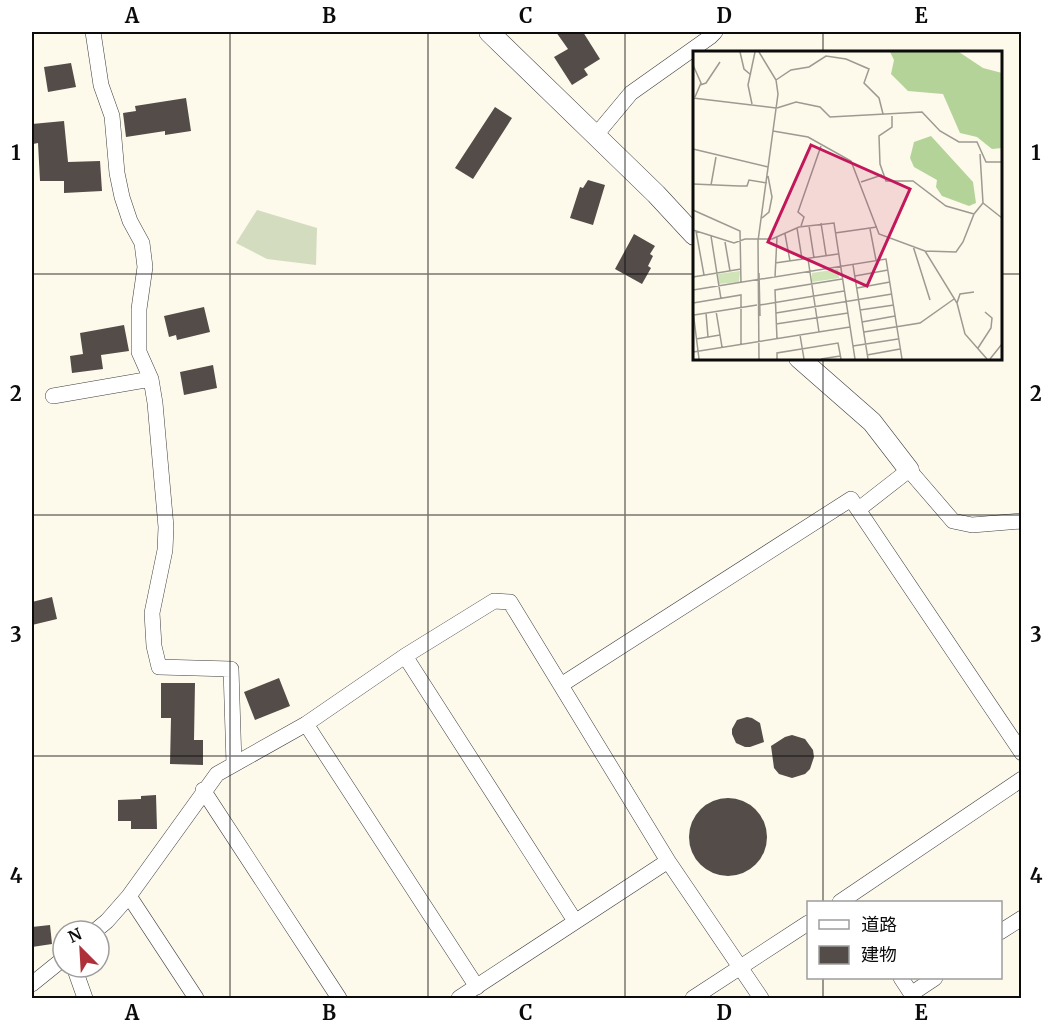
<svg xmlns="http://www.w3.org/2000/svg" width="1053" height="1030" font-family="Merriweather,'Noto Sans JP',serif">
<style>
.cemetery{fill:#d3dcbf}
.building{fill:#534c49}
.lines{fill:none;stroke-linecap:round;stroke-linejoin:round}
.minor-casing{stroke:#3e3e3e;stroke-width:16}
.tertiary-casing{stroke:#3e3e3e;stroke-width:21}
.minor{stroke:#fff;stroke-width:15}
.tertiary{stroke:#fff;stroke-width:20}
.grid{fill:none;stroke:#0b0b0b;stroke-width:1.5;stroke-opacity:0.55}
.inset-road{fill:none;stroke:#9c9a91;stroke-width:1.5}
.view{fill:#c2185b;fill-opacity:0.15;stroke:#c2185b;stroke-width:3}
.inset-edge{fill:none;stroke:#0b0b0b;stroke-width:3}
.neatline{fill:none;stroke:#0b0b0b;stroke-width:2}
.grid-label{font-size:20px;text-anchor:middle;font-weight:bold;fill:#0b0b0b}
</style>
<rect width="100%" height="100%" fill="#fdf9eb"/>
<path class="cemetery" d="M 257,210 L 317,228 L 316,265 L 267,259 L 236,243 Z"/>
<path class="building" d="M 556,32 L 583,32 L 600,59 L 584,69 L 588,75 L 572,85 L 554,57 L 568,49 Z
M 71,63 L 76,87 L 48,92 L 44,67 Z
M 186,98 L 191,131 L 165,135 L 165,131 L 126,137 L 123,113 L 136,111 L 135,106 Z
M 495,107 L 512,118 L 473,179 L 455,168 Z
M 64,121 L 68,162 L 100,161 L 102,191 L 64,193 L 64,181 L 40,181 L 38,143 L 33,144 L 32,124 Z
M 588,180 L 605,185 L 593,225 L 570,218 L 580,187 L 583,188 Z
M 634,234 L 655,246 L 650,254 L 653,256 L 648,266 L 651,268 L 642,284 L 615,269 Z
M 204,307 L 210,332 L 177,340 L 176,335 L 169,337 L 164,316 Z
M 124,325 L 129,351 L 101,355 L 103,369 L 72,373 L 70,356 L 83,354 L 80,333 Z
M 213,365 L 217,388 L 184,395 L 180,372 Z
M 52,597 L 57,619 L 32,625 L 32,602 Z
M 279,678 L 290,706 L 255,720 L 244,692 Z
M 161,683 L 195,683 L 194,740 L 203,740 L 203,765 L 170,764 L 171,718 L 161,718 Z
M 747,717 L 752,718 L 760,723 L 764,742 L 750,747 L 745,747 L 736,743 L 732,734 L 732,729 L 737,720 Z
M 792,735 L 805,739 L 813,750 L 814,757 L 810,769 L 805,774 L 792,778 L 779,774 L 774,768 L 771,746 L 785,737 Z
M 156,795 L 157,829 L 131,829 L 131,821 L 118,821 L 118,800 L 141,799 L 141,796 Z
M689 837a39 39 0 1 1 78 0a39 39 0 1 1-78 0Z
M 50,925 L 52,944 L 32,947 L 32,927 Z"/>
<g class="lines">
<defs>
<path id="minor" d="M 93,32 L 101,85 L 112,116 L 117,173 L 122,197 L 130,221 L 142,243 L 145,267 L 139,309 L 139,352 L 151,379 L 155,403 L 166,527 L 165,550 L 152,613 L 154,646 L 159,667 L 231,669 L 234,764
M 596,135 L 631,93 L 710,37 L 715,32
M 53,396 L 151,379
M 859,509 L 909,470 L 953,521 L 972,525 L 1022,521
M 405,656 L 575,921
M 561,685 L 851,499 L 1022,753
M 306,724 L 477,987
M 203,790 L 339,998
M 129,896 L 196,998
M 840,902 L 1022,779
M 95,931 L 107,921 L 129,896 L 217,774 L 306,724 L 405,656 L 494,601 L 510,602 L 668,861 L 761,998
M 1000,932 L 1022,918
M 74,967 L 85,998
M 901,978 L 914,998
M 32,984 L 63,959
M 911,994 L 935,978
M 459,998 L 668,861
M 693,998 L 808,923"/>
<path id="tertiary" d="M 489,32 L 656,194 L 694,235
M 799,358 L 872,422 L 909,470"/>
</defs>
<use href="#minor" class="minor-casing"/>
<use href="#tertiary" class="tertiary-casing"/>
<use href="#minor" class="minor"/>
<use href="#tertiary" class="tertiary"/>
</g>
<path class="grid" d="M 230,32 L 230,998M 428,32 L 428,998M 625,32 L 625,998M 823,32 L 823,52M 32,274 L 694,274M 1000,274 L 1022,274M 823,358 L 823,902M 32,515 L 1022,515M 32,756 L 1022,756M 823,978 L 823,998"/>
<g transform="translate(693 51)">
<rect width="309" height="309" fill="#fdf9eb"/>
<path d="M 145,218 L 146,227 L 119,231 L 119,222 ZM 47,220 L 46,231 L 26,233 L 25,223 Z" fill="#d0e4b8"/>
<path d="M 197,1 L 266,1 L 290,17 L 309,22 L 309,97 L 299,98 L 284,86 L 267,82 L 250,43 L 215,40 L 198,23 L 201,9 ZM 238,85 L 280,131 L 283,152 L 276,155 L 249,145 L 243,136 L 244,129 L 221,116 L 217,107 L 221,91 Z" fill="#b4d399"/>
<path class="inset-road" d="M 47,1 L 51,18 L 58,24M 0,14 L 8,32 L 2,46M 83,29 L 98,19 L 116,16 L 133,5 L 153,8 L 176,18 L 171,32 L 186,47 L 190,63M 7,34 L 13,32 L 27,11M 0,47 L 83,57M 59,53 L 55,34 L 62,1M 84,57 L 103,51 L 127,56 L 137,66 L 229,61 L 247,80 L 266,91 L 284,91 L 293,111 L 309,111M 199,65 L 199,76 L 186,85 L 187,113 L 193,130 L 220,130 L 253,155 L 281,163M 80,80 L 115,86 L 158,110 L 186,183 L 232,200 L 263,201 L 270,191 L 281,163 L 290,152 L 287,103M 0,98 L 75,116M 168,131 L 189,124M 0,133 L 46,135 L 54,135 L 56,129 L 74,132M 18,134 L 23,106M 290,152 L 309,167M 0,159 L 47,180 L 48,232M 69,167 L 76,161 L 79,146 L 75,125M 128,172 L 133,204M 108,175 L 111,166 L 105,161 L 128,95M 116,175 L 121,207M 104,177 L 109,208M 177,178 L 183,209M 0,179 L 41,192 L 52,188 L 79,188 L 106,176 L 141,172 L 162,308M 3,180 L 11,224M 142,182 L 184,176M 92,183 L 97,210M 18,185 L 28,248M 32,191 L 37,220M 220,195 L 237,249M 232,200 L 264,252 L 272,283 L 294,308M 115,208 L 126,281M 82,212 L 145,203M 160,214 L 175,308M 66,222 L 67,265M 162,225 L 195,219M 0,226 L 48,218M 82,226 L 84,186M 164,237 L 197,231M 0,239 L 193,208 L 209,308M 0,252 L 48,244 L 48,293M 264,252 L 267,243 L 281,241M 67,254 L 151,240M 167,259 L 201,254M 0,260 L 6,308M 23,260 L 29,296M 13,262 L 15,286M 83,262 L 199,243M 1,264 L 64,254M 169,271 L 202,265M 83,273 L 155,262M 171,281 L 227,272 L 261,248M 107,284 L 111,308M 3,288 L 27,284M 84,288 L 82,239 L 149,228M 160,295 L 205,288M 285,297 L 298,277 L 299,267 L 292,261M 0,301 L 157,276M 174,304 L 207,298M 66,308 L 65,190 L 85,43 L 83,29 L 66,1M 84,308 L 84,302 L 145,292 L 148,308M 128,308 L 147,305M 297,308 L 309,293"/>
<path class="view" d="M 118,94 L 217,138 L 174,235 L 75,191 Z"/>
<rect width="309" height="309" class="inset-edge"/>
</g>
<rect width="1053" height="1030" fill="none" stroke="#ffffff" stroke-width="66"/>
<rect x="807" y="901" width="195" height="78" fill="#ffffff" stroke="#9d9d9d" stroke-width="1.5"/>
<rect x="819" y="920" width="30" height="9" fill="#ffffff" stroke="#9d9d9d" stroke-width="1.5"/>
<text x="861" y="931" font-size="18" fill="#0b0b0b">道路</text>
<rect x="819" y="946" width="30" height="18" fill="#534c49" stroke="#9d9d9d" stroke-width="1.5"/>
<text x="861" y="961" font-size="18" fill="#0b0b0b">建物</text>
<g transform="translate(81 949) rotate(336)"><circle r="28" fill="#ffffff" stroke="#9d9d9d" stroke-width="1.5"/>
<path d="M0-4.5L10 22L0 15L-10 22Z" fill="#ae3139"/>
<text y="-9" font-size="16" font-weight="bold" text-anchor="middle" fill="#0b0b0b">N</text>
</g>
<rect x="33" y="33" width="987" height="964" class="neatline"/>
<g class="grid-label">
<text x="132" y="23">A</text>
<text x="329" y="23">B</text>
<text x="526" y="23">C</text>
<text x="724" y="23">D</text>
<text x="921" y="23">E</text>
<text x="16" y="160">1</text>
<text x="1036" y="160">1</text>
<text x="16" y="401">2</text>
<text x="1036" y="401">2</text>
<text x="16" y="642">3</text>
<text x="1036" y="642">3</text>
<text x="16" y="883">4</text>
<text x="1036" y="883">4</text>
<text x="132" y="1020">A</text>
<text x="329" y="1020">B</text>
<text x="526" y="1020">C</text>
<text x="724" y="1020">D</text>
<text x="921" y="1020">E</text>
</g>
</svg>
